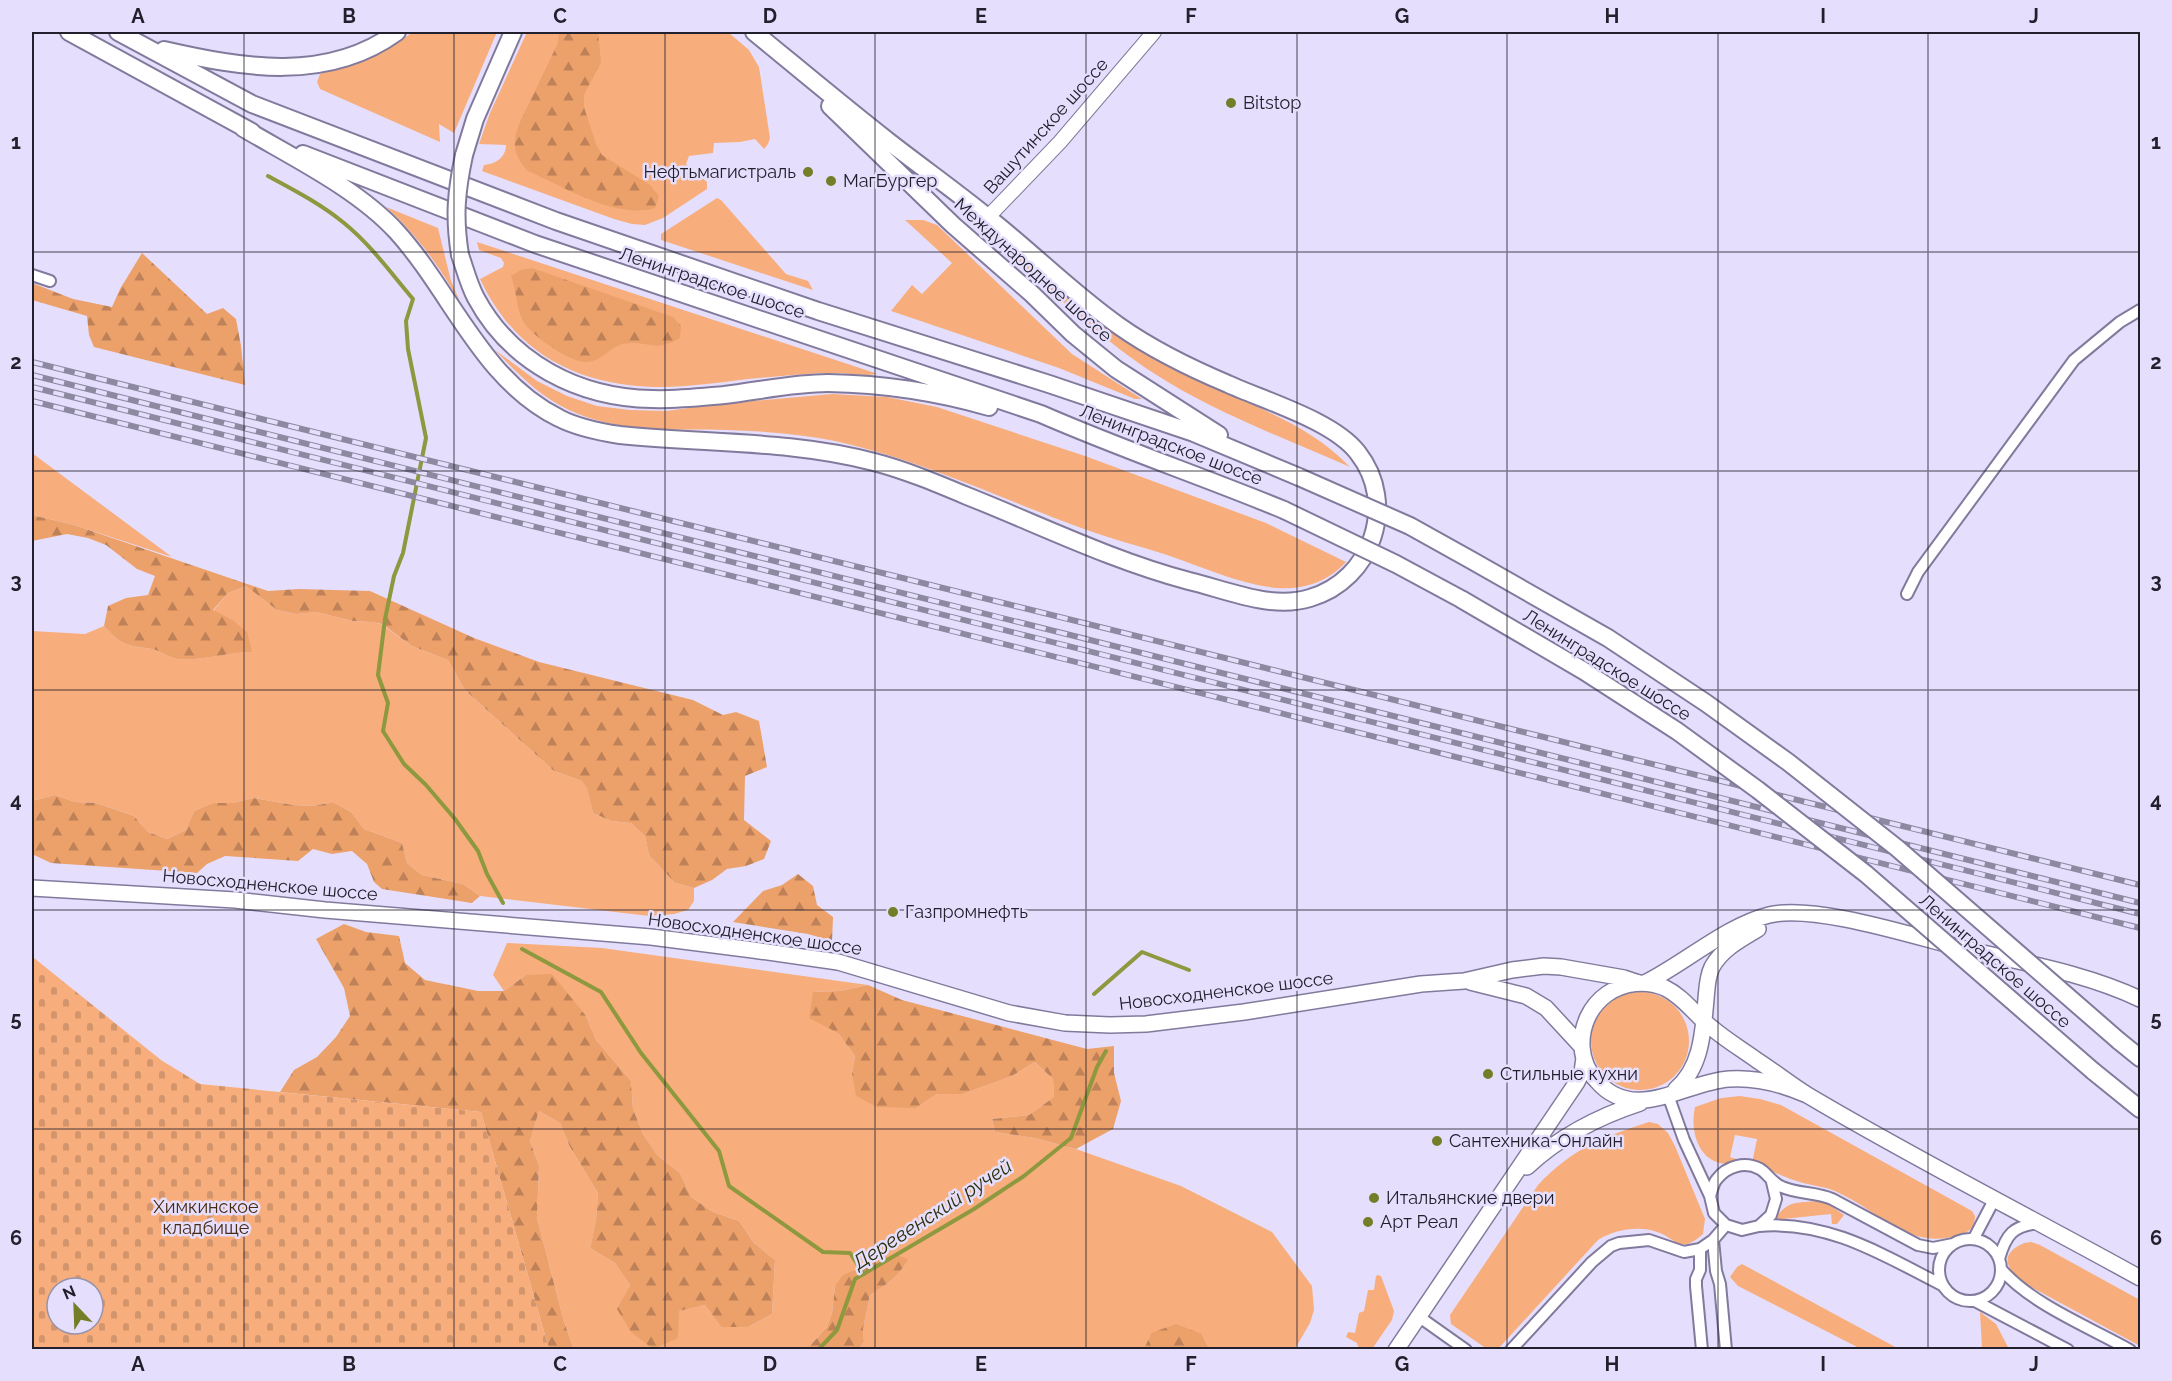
<svg xmlns="http://www.w3.org/2000/svg" width="2172" height="1381" font-family="Raleway,sans-serif">
<style>
.grass{fill:#f7ae7c}
.forest{fill:url(#forest-firs)}
.cemetery{fill:url(#cemetery-stones);fill-rule:evenodd}
.lines{fill:none;stroke-linecap:round;stroke-linejoin:round}
.stream{stroke:#8e983e;stroke-width:4}
.minor-casing{stroke:#827a9c;stroke-width:14}
.tertiary-casing{stroke:#827a9c;stroke-width:16}
.secondary-casing{stroke:#827a9c;stroke-width:18}
.trunk-casing{stroke:#827a9c;stroke-width:20}
.minor{stroke:#fff;stroke-width:10}
.tertiary{stroke:#fff;stroke-width:14}
.secondary{stroke:#fff;stroke-width:15}
.trunk{stroke:#fff;stroke-width:16}
.rail-casing{stroke:#8d89a0;stroke-width:6}
.rail{stroke:#e5dffd;stroke-width:4;stroke-dasharray:11;stroke-linecap:butt}
.trunk-bridge-casing{stroke:#827a9c;stroke-width:20;stroke-linecap:butt}
.trunk-bridge{stroke:#fff;stroke-width:16}
.grid{fill:none;stroke:#23202e;stroke-width:1.5;stroke-opacity:0.55}
.poi-dot{fill:#747d28;stroke:#e5dffd;stroke-width:2}
.labels{text-anchor:middle;stroke-width:5;stroke-linejoin:round;paint-order:stroke}
.poi-label{font-size:18px;fill:#23202e;stroke:#e5dffd;text-anchor:start}
.street-label{font-size:18px;fill:#23202e;stroke:#e5dffd}
.park-label{font-size:18px;fill:#492a13;stroke:#e5dffd}
.water-label{font-size:20px;font-style:italic;fill:#2b2f08;stroke:#e5dffd}
.neatline{fill:none;stroke:#23202e;stroke-width:2}
.grid-label{font-size:20px;text-anchor:middle;font-weight:bold;fill:#23202e}
</style>
<defs>
<pattern id="forest-firs" width="22" height="20" patternUnits="userSpaceOnUse" patternTransform="scale(1.5)"><rect width="22" height="20" fill="#eca06a"/><path d="M5 1l3.5 6h-7zM16 11l3.5 6h-7z" fill="#bf8258"/></pattern>
<pattern id="cemetery-stones" width="16" height="16" patternUnits="userSpaceOnUse" patternTransform="scale(1.5)"><rect width="16" height="16" fill="#f7ae7c"/><path d="M2 7V4a2 2 0 0 1 4 0v3zM10 15v-3a2 2 0 0 1 4 0v3z" fill="#d3956c"/></pattern>
</defs>
<rect width="100%" height="100%" fill="#e5dffd"/>
<path class="grass" d="M 414,32 L 497,32 L 454,133 L 439,124 L 440,142 L 320,89 L 317,82 L 320,74 L 374,55 Z
M 527,32 L 728,32 L 749,50 L 759,67 L 770,138 L 768,144 L 764,149 L 755,139 L 740,142 L 714,143 L 713,153 L 689,156 L 686,164 L 707,182 L 707,189 L 663,218 L 645,225 L 632,224 L 614,219 L 482,171 L 484,165 C 496,164 506,157 506,145 L 479,144 L 490,113 Z
M 717,198 L 721,200 L 786,274 L 808,281 L 813,290 L 661,240 L 661,234 Z
M 386,207 L 438,228 L 451,281 L 461,304 C 439,266 419,237 386,207 Z
M 905,220 L 923,220 L 937,225 L 1072,354 L 1142,399 L 1135,399 L 1059,368 L 891,311 L 912,285 L 922,294 L 952,263 Z
M 477,242 L 875,373 L 876,374 C 863,377 848,373 835,373 C 814,373 792,375 771,377 C 731,380 692,388 652,387 C 573,384 514,351 480,279 L 503,267 L 504,263 L 501,258 L 479,250 Z
M 1021,255 C 1062,291 1103,328 1151,357 C 1215,396 1297,411 1350,467 C 1284,438 1216,413 1155,374 C 1105,342 1061,299 1016,261 Z
M 495,350 L 537,381 L 567,396 L 597,406 L 630,410 L 666,411 L 720,404 L 832,394 L 887,397 L 937,407 L 1085,456 L 1266,523 L 1346,562 C 1328,582 1303,590 1276,588 C 1239,584 1202,567 1167,555 C 1140,546 1111,539 1084,529 C 1001,499 922,460 835,441 C 800,434 762,431 726,430 C 674,429 618,433 569,410 C 539,396 517,373 495,350 Z
M 32,453 L 172,557 L 74,525 L 32,515 Z
M 246,586 L 277,610 L 296,614 L 316,612 L 353,621 L 372,622 L 381,624 L 412,646 L 448,660 L 465,690 L 554,771 L 582,781 L 587,787 L 593,813 L 611,821 L 631,823 L 645,836 L 649,855 L 675,883 L 694,888 L 694,901 L 688,910 L 674,914 L 649,916 L 480,896 L 463,884 L 422,875 L 407,863 L 402,843 L 364,829 L 351,812 L 333,802 L 313,806 L 293,805 L 254,798 L 233,803 L 213,803 L 194,811 L 186,830 L 167,839 L 148,832 L 134,816 L 96,803 L 75,802 L 55,795 L 32,801 L 32,631 L 85,634 L 104,626 C 122,646 126,645 152,649 C 161,651 169,658 178,659 C 202,661 226,652 251,652 L 231,619 L 213,611 L 228,593 Z
M 507,943 L 602,948 L 868,985 L 840,991 L 814,992 L 838,1033 L 855,1056 L 852,1073 L 916,1108 L 937,1094 L 963,1094 L 1012,1076 L 1035,1062 L 1053,1079 L 1054,1097 L 1029,1115 L 992,1119 L 995,1132 L 1035,1138 L 1076,1149 L 1181,1186 L 1272,1232 L 1312,1286 L 1314,1310 L 1310,1323 L 1295,1349 L 1209,1349 L 1202,1334 L 1151,1333 L 1144,1349 L 858,1349 L 864,1342 L 863,1329 L 870,1295 C 886,1285 899,1277 907,1260 L 894,1254 L 835,1286 L 832,1313 L 827,1327 L 807,1349 L 574,1349 L 564,1322 L 537,1218 L 539,1166 L 530,1141 L 539,1111 L 560,1123 L 570,1147 L 598,1193 L 596,1222 L 590,1248 L 615,1263 L 630,1285 L 617,1310 L 678,1311 L 705,1305 L 721,1327 L 748,1327 L 772,1314 L 775,1260 L 754,1243 L 739,1221 L 713,1212 L 691,1197 L 680,1173 L 658,1156 L 643,1134 L 633,1109 L 631,1081 L 596,1040 L 586,1016 L 526,975 L 504,991 L 493,975 Z
M1591 1041a49 49 0 1 1 98 0a49 49 0 1 1-98 0Z
M 1740,1096 L 1760,1099 L 1781,1105 L 1972,1211 L 1975,1216 C 1975,1226 1970,1232 1960,1235 C 1910,1251 1880,1212 1839,1193 C 1828,1187 1815,1186 1803,1183 C 1786,1178 1769,1170 1752,1163 L 1757,1139 L 1735,1135 L 1730,1157 L 1742,1161 C 1705,1174 1688,1138 1695,1107 L 1721,1098 Z
M 1649,1122 L 1658,1124 L 1668,1133 L 1675,1146 L 1705,1219 L 1703,1234 C 1679,1255 1678,1239 1657,1232 C 1639,1225 1613,1230 1598,1240 L 1498,1349 L 1487,1349 L 1451,1324 L 1450,1315 L 1538,1185 C 1573,1148 1603,1137 1649,1122 Z
M 1818,1201 L 1828,1204 L 1844,1215 L 1837,1224 L 1832,1224 L 1831,1214 L 1774,1220 C 1788,1200 1796,1203 1818,1201 Z
M 2024,1243 L 2031,1242 L 2040,1245 L 2140,1300 L 2140,1346 L 2022,1282 C 2006,1268 1999,1254 2024,1243 Z
M 1742,1264 L 1899,1349 L 1861,1349 L 1738,1286 L 1730,1277 L 1737,1267 Z
M 1378,1275 L 1381,1276 L 1394,1311 L 1392,1320 L 1372,1349 L 1359,1349 L 1357,1343 L 1346,1337 L 1348,1332 L 1355,1333 L 1359,1313 L 1364,1311 L 1368,1290 L 1374,1290 L 1376,1276 Z
M 1980,1312 L 1996,1324 L 2009,1349 L 1970,1349 L 1982,1348 Z"/>
<path class="forest" d="M 559,32 L 598,32 L 601,62 L 584,95 L 584,107 L 596,144 L 602,155 L 650,185 L 659,196 L 655,208 C 616,220 563,186 528,171 C 513,156 512,143 519,124 L 558,43 Z
M 142,253 L 207,314 L 223,308 L 236,319 L 241,346 L 245,385 L 94,347 L 89,335 L 87,316 L 32,300 L 32,283 L 73,299 L 112,307 L 120,289 Z
M 532,268 L 673,317 L 681,326 L 680,338 C 653,354 648,339 623,344 C 609,347 602,362 586,362 C 571,363 534,337 525,324 C 516,312 517,291 511,276 L 521,270 Z
M 32,515 L 74,525 L 268,591 L 299,589 L 370,591 L 474,638 L 539,662 L 693,700 L 723,715 L 736,712 L 759,721 L 767,767 L 745,776 L 744,820 L 771,841 L 764,859 L 746,866 L 727,869 L 712,880 L 694,888 L 675,883 L 649,855 L 645,836 L 631,823 L 611,821 L 593,813 L 587,788 L 582,781 L 554,771 L 465,690 L 448,660 L 412,646 L 382,624 L 372,622 L 353,621 L 316,612 L 296,614 L 277,610 L 246,586 L 228,593 L 213,610 L 231,619 L 247,632 L 252,652 C 227,652 203,661 178,659 C 169,658 161,651 152,649 C 126,645 122,646 104,626 L 108,606 L 126,598 L 148,595 L 155,576 L 137,569 L 106,545 L 88,538 L 67,534 L 32,541 Z
M 55,795 L 75,802 L 96,803 L 134,816 L 148,832 L 167,839 L 186,830 L 194,811 L 213,803 L 233,803 L 254,798 L 293,805 L 313,806 L 333,802 L 351,812 L 364,829 L 402,843 L 407,863 L 422,875 L 463,884 L 480,896 L 472,903 L 382,889 L 374,882 L 367,864 L 352,851 L 332,854 L 313,849 L 298,861 L 225,856 L 207,864 L 197,873 L 51,863 L 32,854 L 32,801 Z
M 798,874 L 813,886 L 817,905 L 833,917 L 832,941 L 808,934 L 733,922 L 763,891 L 782,885 Z
M 344,924 L 366,932 L 399,936 L 405,963 L 425,980 L 478,991 L 504,991 L 526,975 L 552,974 L 586,1016 L 596,1040 L 631,1081 L 633,1109 L 643,1134 L 658,1156 L 680,1173 L 691,1197 L 713,1212 L 739,1221 L 754,1243 L 775,1260 L 772,1314 L 748,1327 L 721,1327 L 705,1305 L 679,1311 L 678,1338 L 653,1349 L 631,1332 L 617,1309 L 630,1285 L 615,1263 L 590,1248 L 596,1221 L 598,1193 L 570,1147 L 560,1123 L 539,1111 L 530,1141 L 539,1166 L 537,1218 L 564,1322 L 574,1349 L 549,1349 L 481,1112 L 280,1092 L 294,1070 L 317,1057 L 336,1037 L 350,1016 L 344,988 L 316,939 Z
M 868,985 L 902,1000 L 1087,1049 L 1114,1046 L 1114,1073 L 1121,1101 L 1113,1129 L 1076,1149 L 1035,1138 L 995,1132 L 992,1119 L 1029,1115 L 1054,1097 L 1053,1079 L 1035,1062 L 1012,1076 L 963,1094 L 937,1094 L 916,1108 L 877,1107 L 856,1096 L 852,1073 L 855,1056 L 838,1033 L 809,1018 L 813,992 L 840,991 Z
M 894,1254 L 908,1259 C 899,1277 886,1285 870,1295 L 863,1329 L 864,1342 L 858,1349 L 807,1349 L 827,1327 L 832,1313 L 835,1286 L 843,1275 Z
M 1176,1324 L 1202,1334 L 1209,1349 L 1144,1349 L 1151,1333 Z"/>
<path class="cemetery" d="M 34,958 L 161,1060 L 200,1084 L 481,1112 L 549,1349 L 32,1349 L 32,961 ZM 57,1288 L 93,1288 L 93,1324 L 57,1324 Z"/>
<g class="lines">
<path class="stream" d="M 268,176 C 294,190 321,204 344,223 C 370,244 391,273 413,299 L 406,321 L 408,349 L 426,438 L 403,553 L 394,576 L 385,619 L 378,675 L 388,703 L 383,731 L 404,764 L 426,785 L 455,819 L 478,851 L 487,874 L 503,903
M 522,949 L 601,992 L 641,1053 L 719,1151 L 729,1186 L 823,1252 L 850,1253 L 864,1274
M 1094,994 L 1142,952 L 1189,970
M 818,1350 L 837,1330 L 855,1279 L 974,1209 L 1024,1176 L 1071,1138 L 1097,1067 L 1106,1051"/>
<defs>
<path id="minor" d="M 32,275 L 50,281
M 1907,594 L 1918,572 L 2074,360 L 2120,322 L 2140,310
M 1668,1095 L 1684,1140 L 1710,1196 L 1714,1213 L 1726,1225 L 1742,1230 L 1759,1226 L 1771,1215 L 1776,1199 L 1772,1182
M 1710,1196 C 1712,1191 1713,1183 1717,1179 C 1727,1166 1745,1161 1760,1169 C 1768,1174 1772,1183 1782,1187 C 1798,1194 1816,1192 1832,1199 L 1918,1245 L 1933,1248 L 1953,1244
M 1759,1226 C 1828,1220 1883,1255 1942,1285
M 1974,1238 L 1995,1198
M1939 1270a31 31 0 1 1 62 0a31 31 0 1 1-62 0Z
M 1713,1240 L 1716,1271 L 1720,1284 L 1726,1350
M 1700,1249 L 1700,1270 L 1696,1279 L 1696,1286 L 1702,1350
M 1999,1259 C 2006,1234 2013,1226 2039,1223
M 2001,1269 C 2031,1304 2089,1327 2130,1350
M 1975,1301 L 2068,1350
M 1418,1316 L 1466,1350
M 1511,1350 L 1592,1262 L 1611,1246 L 1619,1243 L 1649,1240 L 1684,1252 L 1700,1249 L 1713,1240 L 1726,1225"/>
<path id="tertiary" d="M 988,217 L 1060,142 L 1154,32"/>
<path id="secondary" d="M 32,888 L 235,900 L 325,910 L 651,937 L 753,950 L 838,962 L 1009,1013 L 1065,1023 L 1110,1025 L 1146,1024 L 1244,1012 L 1421,984 L 1464,981 L 1512,970 L 1544,966 L 1561,967 L 1624,978 L 1639,983
M 1470,982 L 1526,996 L 1546,1008 L 1582,1047
M 1645,983 C 1685,963 1726,926 1769,915 C 1813,904 1910,935 1957,947 C 2018,962 2083,972 2140,999
M 1676,1089 C 1702,1067 1703,1031 1706,999 C 1707,989 1707,977 1712,967 C 1722,949 1741,939 1758,929
M 1807,1095 C 1782,1084 1757,1077 1729,1079 C 1685,1082 1634,1124 1597,1081 C 1588,1072 1583,1060 1582,1047 C 1581,1026 1590,1006 1607,994 C 1624,982 1646,980 1665,988 C 1684,997 1696,1016 1712,1028 C 1726,1040 1743,1050 1758,1061 C 1775,1072 1791,1085 1809,1096 C 1917,1160 2030,1217 2140,1278
M 1527,1167 C 1560,1136 1597,1117 1640,1103
M 1396,1350 L 1577,1082 L 1582,1072 L 1584,1058"/>
<path id="trunk" d="M 69,32 L 252,132
M 118,32 L 252,104 L 556,221 L 818,311 L 1049,384 L 1194,433 L 1299,477
M 164,50 C 243,68 327,83 397,32
M 830,106 L 953,225 L 1032,294 L 1073,334 L 1116,369 L 1219,435
M 243,128 C 292,157 358,189 397,232 C 452,293 482,380 559,418 C 578,428 600,432 620,435 C 705,444 791,440 874,462 C 905,470 936,483 967,496 C 1040,525 1113,561 1189,581 C 1227,590 1271,610 1310,598 C 1372,580 1398,504 1358,453 C 1334,421 1265,401 1228,384 C 1190,368 1153,350 1119,326 C 1072,293 1031,251 986,216 C 954,190 920,166 888,141 C 842,105 798,68 754,32
M 303,154 L 535,244 L 1041,414 C 1121,449 1204,477 1284,510
M 464,155 L 475,119 L 513,32
M 460,255 C 465,269 469,285 476,298 C 511,363 579,398 652,399 C 675,400 701,397 724,395 C 758,391 794,383 828,383 C 882,384 937,392 989,407
M 2119,1041 L 2140,1058
M 2093,1071 L 2140,1109"/>
</defs>
<use href="#minor" class="minor-casing"/>
<use href="#tertiary" class="tertiary-casing"/>
<use href="#secondary" class="secondary-casing"/>
<use href="#trunk" class="trunk-casing"/>
<use href="#minor" class="minor"/>
<use href="#tertiary" class="tertiary"/>
<use href="#secondary" class="secondary"/>
<use href="#trunk" class="trunk"/>
<defs>
<path id="rail" d="M 32,362 L 2140,885
M 32,375 L 2140,903
M 32,387 L 2140,914
M 32,401 L 2140,928"/>
</defs>
<use href="#rail" class="rail-casing"/>
<use href="#rail" class="rail"/>
<defs>
<path id="trunk-bridge" d="M 460,255 C 454,217 456,193 464,155
M 1299,477 L 1410,526 L 1471,560 L 1608,638 L 1706,703 L 1788,762 L 1897,848 L 2119,1041
M 1284,510 L 1396,564 L 1461,599 L 1584,671 L 1677,731 L 1758,790 L 1866,874 L 2093,1071"/>
</defs>
<use href="#trunk-bridge" class="trunk-bridge-casing"/>
<use href="#trunk-bridge" class="trunk-bridge"/>
</g>
<path class="grid" d="M 244,32 L 244,1350M 454,32 L 454,1350M 665,32 L 665,1350M 875,32 L 875,1350M 1086,32 L 1086,1350M 1297,32 L 1297,1350M 1507,32 L 1507,1350M 1718,32 L 1718,1350M 1928,32 L 1928,1350M 32,252 L 2140,252M 32,471 L 2140,471M 32,690 L 2140,690M 32,910 L 2140,910M 32,1129 L 2140,1129"/>
<g class="poi-dot">
<circle cx="1231" cy="103" r="6"/>
<circle cx="808" cy="172" r="6"/>
<circle cx="831" cy="181" r="6"/>
<circle cx="893" cy="912" r="6"/>
<circle cx="1488" cy="1074" r="6"/>
<circle cx="1437" cy="1141" r="6"/>
<circle cx="1374" cy="1198" r="6"/>
<circle cx="1368" cy="1222" r="6"/>
</g>
<g class="labels">
<g class="poi-label">
<text x="1243" y="109">Bitstop</text>
<text x="796" y="178" text-anchor="end">Нефтьмагистраль</text>
<text x="843" y="187">МагБургер</text>
<text x="905" y="918">Газпромнефть</text>
<text x="1500" y="1080">Стильные кухни</text>
<text x="1449" y="1147">Сантехника-Онлайн</text>
<text x="1386" y="1204">Итальянские двери</text>
<text x="1380" y="1228">Арт Реал</text>
</g>
<g class="street-label">
<text transform="translate(1046 126) rotate(-48)" y="6">Вашутинское шоссе</text>
<text transform="translate(1033 270) rotate(42)" y="6">Международное шоссе</text>
<text transform="translate(712 283) rotate(18)" y="6">Ленинградское шоссе</text>
<text transform="translate(1171 445) rotate(21)" y="6">Ленинградское шоссе</text>
<text transform="translate(1607 665) rotate(32)" y="6">Ленинградское шоссе</text>
<text transform="translate(270 885) rotate(5)" y="6">Новосходненское шоссе</text>
<text transform="translate(755 934) rotate(8)" y="6">Новосходненское шоссе</text>
<text transform="translate(1995 961) rotate(41)" y="6">Ленинградское шоссе</text>
<text transform="translate(1226 991) rotate(-7)" y="6">Новосходненское шоссе</text>
</g>
<g class="park-label">
<text x="206" y="1213">Химкинское<tspan x="206" dy="21">кладбище</tspan></text>
</g>
<g class="water-label">
<text transform="translate(932 1214) rotate(-33)" y="7">Деревенский ручей</text>
</g>
</g>
<rect width="2172" height="1381" fill="none" stroke="#e5dffd" stroke-width="66"/>
<g transform="translate(75 1306) rotate(337)"><circle r="28" fill="#e5dffd" stroke="#9793aa" stroke-width="1.5"/>
<path d="M0-4.5L10 22L0 15L-10 22Z" fill="#747d28"/>
<text y="-9" font-size="16" font-weight="bold" text-anchor="middle" fill="#23202e">N</text>
</g>
<rect x="33" y="33" width="2106" height="1315" class="neatline"/>
<g class="grid-label">
<text x="138" y="23">A</text>
<text x="349" y="23">B</text>
<text x="560" y="23">C</text>
<text x="770" y="23">D</text>
<text x="981" y="23">E</text>
<text x="1191" y="23">F</text>
<text x="1402" y="23">G</text>
<text x="1612" y="23">H</text>
<text x="1823" y="23">I</text>
<text x="2034" y="23">J</text>
<text x="16" y="149">1</text>
<text x="2156" y="149">1</text>
<text x="16" y="369">2</text>
<text x="2156" y="369">2</text>
<text x="16" y="588">3</text>
<text x="2156" y="588">3</text>
<text x="16" y="807">4</text>
<text x="2156" y="807">4</text>
<text x="16" y="1026">5</text>
<text x="2156" y="1026">5</text>
<text x="16" y="1245">6</text>
<text x="2156" y="1245">6</text>
<text x="138" y="1371">A</text>
<text x="349" y="1371">B</text>
<text x="560" y="1371">C</text>
<text x="770" y="1371">D</text>
<text x="981" y="1371">E</text>
<text x="1191" y="1371">F</text>
<text x="1402" y="1371">G</text>
<text x="1612" y="1371">H</text>
<text x="1823" y="1371">I</text>
<text x="2034" y="1371">J</text>
</g>
</svg>
